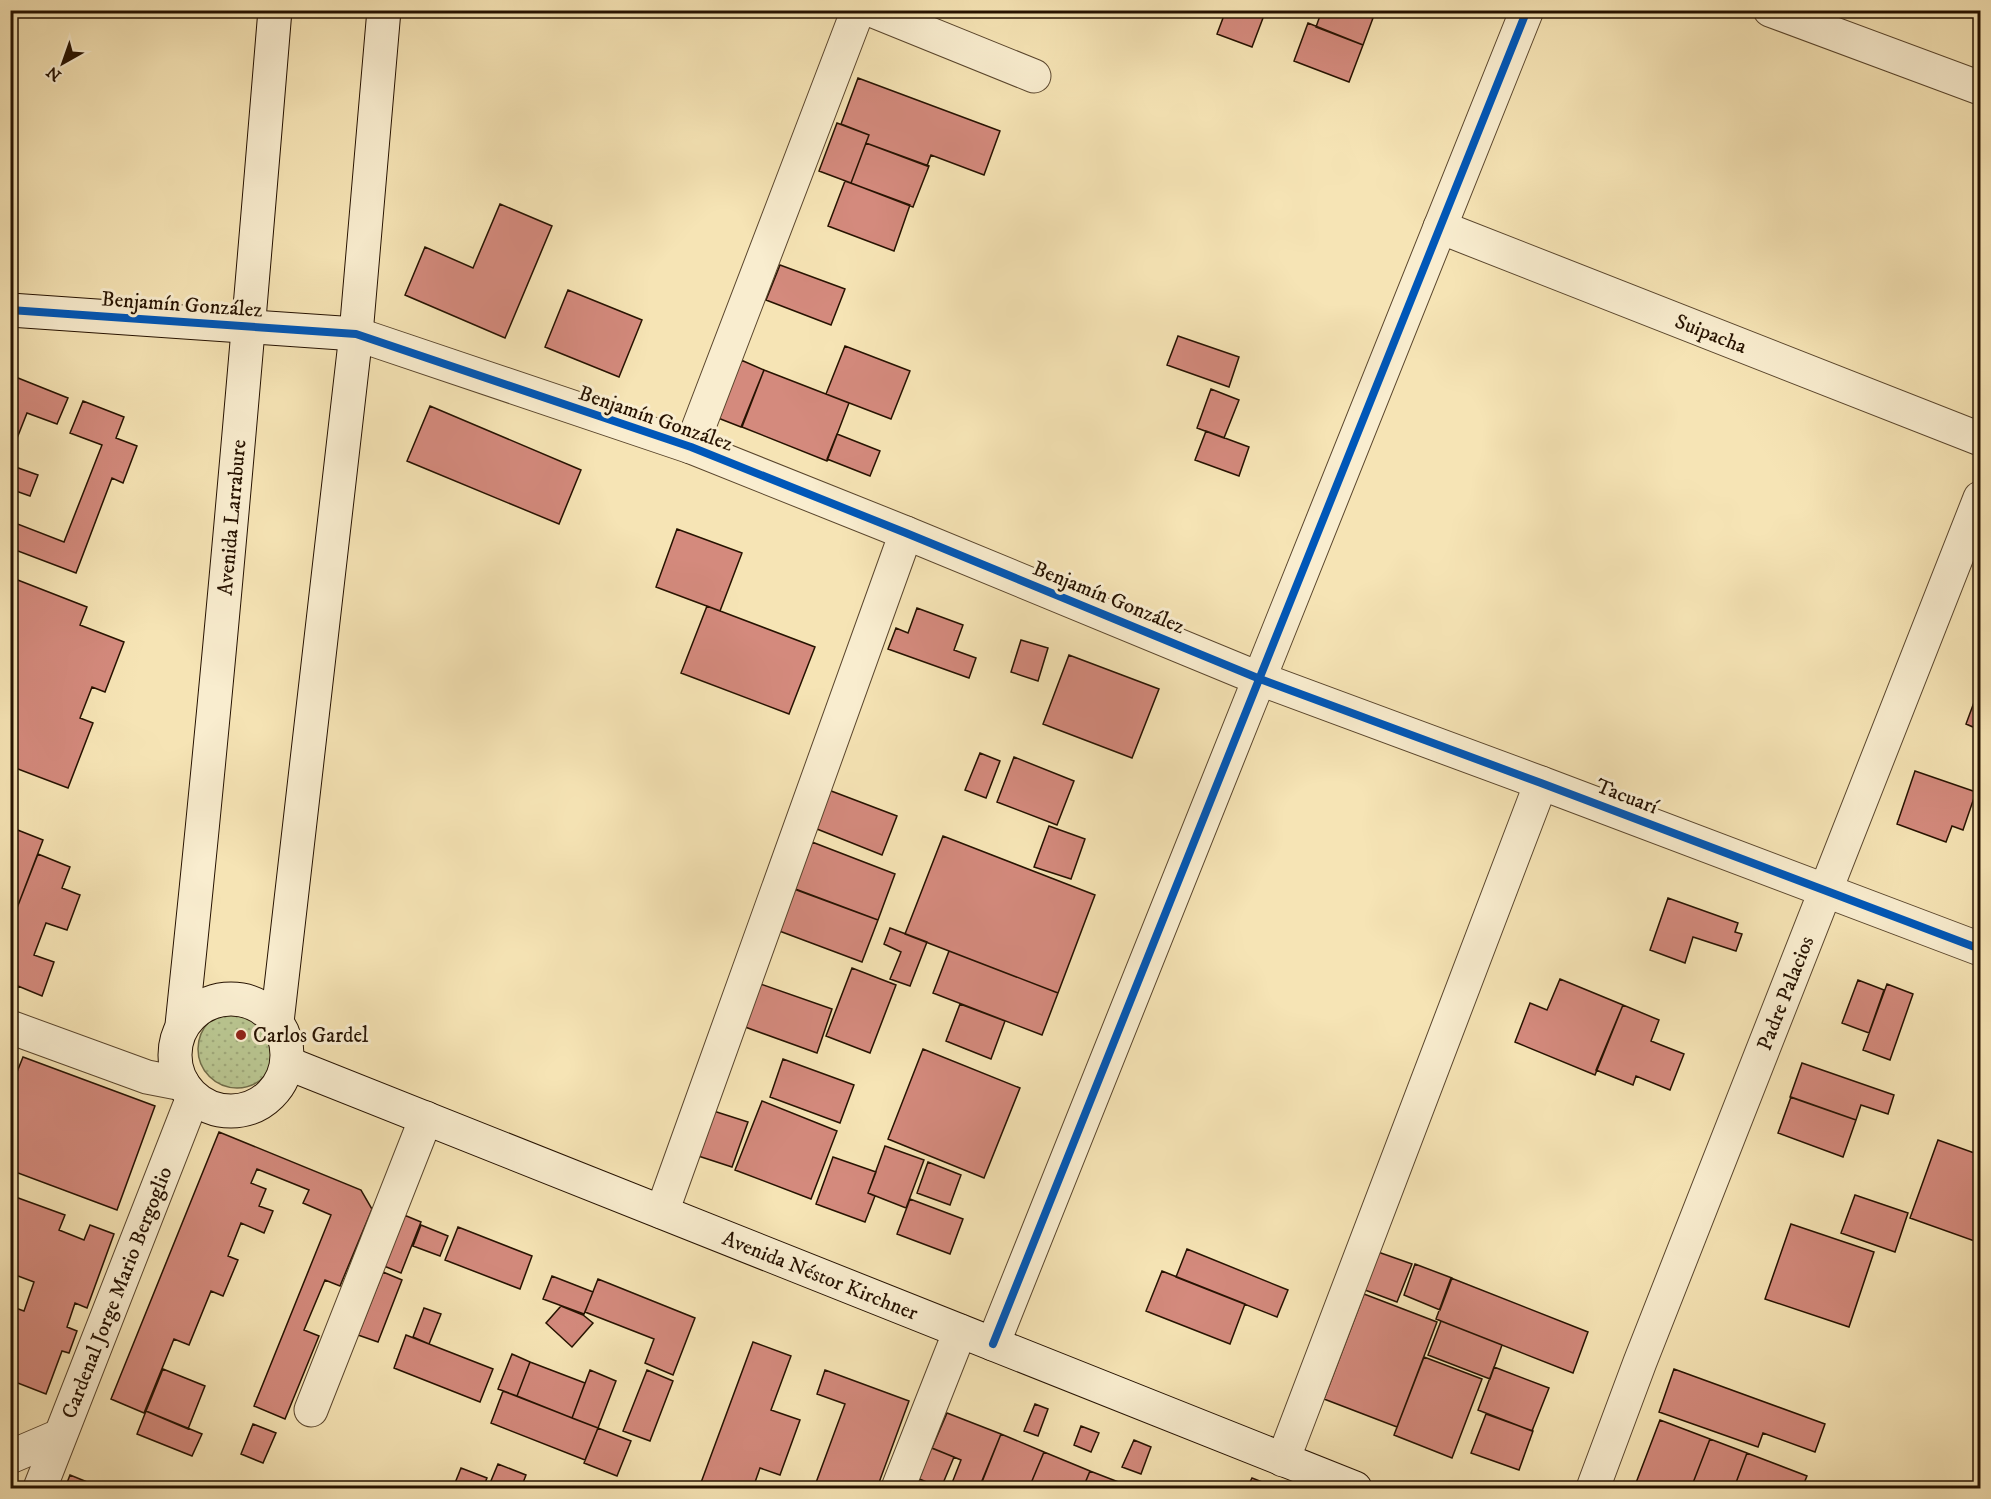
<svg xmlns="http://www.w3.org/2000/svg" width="1991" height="1499" font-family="'IM FELL DW Pica',serif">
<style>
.grass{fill:url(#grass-dots);stroke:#706c48;stroke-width:1.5}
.building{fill:#d48a7d;stroke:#261200;stroke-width:1.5}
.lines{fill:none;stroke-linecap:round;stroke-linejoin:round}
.street-casing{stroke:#5a462d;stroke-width:35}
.secondary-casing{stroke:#261200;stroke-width:35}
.street{stroke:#f9edcf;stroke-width:33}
.secondary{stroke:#f9edcf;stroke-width:33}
.cycleway-casing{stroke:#f9edcf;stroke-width:11}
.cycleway{stroke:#0057b8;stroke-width:8}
.poi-dot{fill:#8f2418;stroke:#f9edcf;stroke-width:2}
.labels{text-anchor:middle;stroke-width:6;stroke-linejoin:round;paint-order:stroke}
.street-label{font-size:21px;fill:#261200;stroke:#f9edcf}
.poi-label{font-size:21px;fill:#261200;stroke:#f9edcf;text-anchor:start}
</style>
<defs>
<pattern id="grass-dots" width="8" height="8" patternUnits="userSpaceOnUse" patternTransform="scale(1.5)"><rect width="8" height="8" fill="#b9c590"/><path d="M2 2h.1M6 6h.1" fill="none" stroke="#9fa87a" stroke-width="1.8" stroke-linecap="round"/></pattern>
</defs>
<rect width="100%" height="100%" fill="#f6e4b5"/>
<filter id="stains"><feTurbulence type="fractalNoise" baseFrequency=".00333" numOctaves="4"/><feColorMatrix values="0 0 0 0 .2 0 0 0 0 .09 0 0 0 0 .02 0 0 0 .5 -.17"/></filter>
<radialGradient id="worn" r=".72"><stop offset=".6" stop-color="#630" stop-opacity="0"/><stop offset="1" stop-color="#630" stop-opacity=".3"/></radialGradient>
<path class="grass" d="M198 1049a39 39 0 1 1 78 0a39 39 0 1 1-78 0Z"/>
<path class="building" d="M 1226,10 L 1266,10 L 1252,47 L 1217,34 Z
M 1322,10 L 1354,10 L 1373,18 L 1363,45 L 1316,27 Z
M 1354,10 L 1376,10 L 1373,18 Z
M 1308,23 L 1363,45 L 1349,82 L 1294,61 Z
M 858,78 L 1000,131 L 984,175 L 931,155 L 927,166 L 866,143 L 869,135 L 841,124 Z
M 837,123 L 869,135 L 851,183 L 819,171 Z
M 866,143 L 929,166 L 913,207 L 851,183 Z
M 845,181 L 910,205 L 894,251 L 828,226 Z
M 500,204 L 552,226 L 505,338 L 405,295 L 425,247 L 473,268 Z
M 780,265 L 845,289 L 831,325 L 766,300 Z
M 568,290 L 642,320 L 619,377 L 545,347 Z
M 1178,336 L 1239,357 L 1229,387 L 1167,365 Z
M 845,346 L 910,371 L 891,419 L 826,394 Z
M 741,360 L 764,370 L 741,427 L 718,418 Z
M 764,370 L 849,403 L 827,461 L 742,427 Z
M 13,376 L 68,398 L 57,424 L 27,413 L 10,456 L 10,383 Z
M 1211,389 L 1239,400 L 1224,438 L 1197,428 Z
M 83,401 L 124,417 L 116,438 L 137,446 L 123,483 L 112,478 L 76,573 L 10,548 L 10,521 L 64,542 L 102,445 L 70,433 Z
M 430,406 L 581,470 L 559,524 L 407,461 Z
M 1206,431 L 1249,447 L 1239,476 L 1195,460 Z
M 837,434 L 880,451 L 870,476 L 827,459 Z
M 10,465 L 38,475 L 30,496 L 10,489 Z
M 677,529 L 742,553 L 720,611 L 656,587 Z
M 10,577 L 87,607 L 80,625 L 124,642 L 105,692 L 92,687 L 80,718 L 93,723 L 68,788 L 10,766 Z
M 707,606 L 815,647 L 789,714 L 681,673 Z
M 917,608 L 963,625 L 954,650 L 976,658 L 969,678 L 888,649 L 896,628 L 908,633 Z
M 1021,640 L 1048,648 L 1038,681 L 1011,672 Z
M 1069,655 L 1159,689 L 1132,758 L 1043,724 Z
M 1980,686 L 1980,730 L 1966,724 Z
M 980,753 L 1000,761 L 986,798 L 965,790 Z
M 1014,757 L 1074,781 L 1057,825 L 997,802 Z
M 1915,771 L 1976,792 L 1963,830 L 1952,826 L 1946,842 L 1897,824 Z
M 826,789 L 897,816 L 882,855 L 812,827 Z
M 1049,826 L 1085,839 L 1071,879 L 1034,867 Z
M 10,827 L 43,840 L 17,908 L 10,905 Z
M 943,836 L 1095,895 L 1058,993 L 905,934 Z
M 812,842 L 895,874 L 878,920 L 794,889 Z
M 38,854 L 70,867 L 62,888 L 80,895 L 67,930 L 46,923 L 34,955 L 54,962 L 42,996 L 18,986 L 10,1006 L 10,926 Z
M 790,887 L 878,920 L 862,962 L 774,929 Z
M 1668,898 L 1738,923 L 1735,932 L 1742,934 L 1736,951 L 1693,937 L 1685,963 L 1650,950 Z
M 890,928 L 927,942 L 910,986 L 890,979 L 901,952 L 884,944 Z
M 949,951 L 1058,993 L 1042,1035 L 933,993 Z
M 852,968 L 896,985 L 870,1053 L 826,1036 Z
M 1560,979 L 1623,1005 L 1595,1075 L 1515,1042 L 1530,1003 L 1547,1010 Z
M 749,980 L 832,1009 L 817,1053 L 734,1023 Z
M 1858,980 L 1884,990 L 1869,1033 L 1842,1023 Z
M 1887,984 L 1913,994 L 1890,1060 L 1863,1050 Z
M 960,1004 L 1005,1021 L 991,1059 L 946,1041 Z
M 1623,1005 L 1659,1020 L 1651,1041 L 1684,1054 L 1670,1090 L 1636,1076 L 1633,1085 L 1596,1070 Z
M 923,1049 L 1020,1088 L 984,1178 L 888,1139 Z
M 23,1057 L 155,1106 L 117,1210 L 10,1170 L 10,1070 L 17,1072 Z
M 783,1059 L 854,1085 L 840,1123 L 770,1097 Z
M 1802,1063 L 1894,1095 L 1888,1114 L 1861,1105 L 1856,1120 L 1790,1097 Z
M 1791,1097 L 1856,1120 L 1843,1157 L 1778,1133 Z
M 762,1101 L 837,1131 L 811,1199 L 735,1170 Z
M 701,1107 L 748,1122 L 732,1167 L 686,1152 Z
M 219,1132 L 361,1190 L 372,1209 L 340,1286 L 325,1280 L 304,1330 L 319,1336 L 285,1419 L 254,1406 L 331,1215 L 303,1203 L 309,1190 L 257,1169 L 251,1183 L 266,1189 L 259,1206 L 273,1211 L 264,1233 L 241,1223 L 228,1256 L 238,1260 L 223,1296 L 211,1291 L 189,1345 L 174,1339 L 144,1413 L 111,1399 Z
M 1938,1140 L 1980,1155 L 1980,1243 L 1910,1218 Z
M 885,1146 L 924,1160 L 906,1208 L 868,1193 Z
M 833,1157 L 876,1172 L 868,1193 L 875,1196 L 865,1222 L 816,1204 Z
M 928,1162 L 961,1175 L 950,1205 L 917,1193 Z
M 10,1195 L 65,1215 L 59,1230 L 84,1240 L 90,1225 L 114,1234 L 87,1308 L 75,1303 L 67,1327 L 77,1331 L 69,1353 L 62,1351 L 46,1394 L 10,1380 L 10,1306 L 24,1311 L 34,1282 L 10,1273 Z
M 1855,1195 L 1908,1213 L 1895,1252 L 1841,1233 Z
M 910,1199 L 963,1219 L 950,1254 L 897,1234 Z
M 404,1215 L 421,1222 L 401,1273 L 384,1266 Z
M 1791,1224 L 1874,1252 L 1849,1327 L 1765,1299 Z
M 421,1225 L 448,1236 L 440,1256 L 413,1246 Z
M 458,1227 L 532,1256 L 520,1289 L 445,1260 Z
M 1187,1249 L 1288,1290 L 1277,1317 L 1176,1277 Z
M 1378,1252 L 1412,1264 L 1397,1302 L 1365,1290 Z
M 1415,1264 L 1452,1278 L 1440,1310 L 1404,1295 Z
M 1162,1271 L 1245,1304 L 1230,1344 L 1146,1311 Z
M 383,1272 L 402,1280 L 378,1342 L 358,1335 Z
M 552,1276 L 593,1292 L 584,1314 L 543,1299 Z
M 1451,1278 L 1588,1332 L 1573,1373 L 1436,1319 Z
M 598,1279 L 695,1318 L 673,1375 L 645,1363 L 654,1339 L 585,1312 Z
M 1364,1294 L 1437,1322 L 1397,1427 L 1324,1399 Z
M 561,1306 L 583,1315 L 593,1323 L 572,1347 L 546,1323 Z
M 424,1308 L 441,1314 L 429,1344 L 413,1337 Z
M 1441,1321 L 1502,1345 L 1490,1379 L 1428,1355 Z
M 406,1335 L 493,1369 L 480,1402 L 394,1368 Z
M 753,1342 L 791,1356 L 771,1410 L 800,1420 L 780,1475 L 760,1468 L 753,1488 L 699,1488 Z
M 512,1354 L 530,1362 L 517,1396 L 498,1389 Z
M 1424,1357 L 1482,1379 L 1452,1458 L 1394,1435 Z
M 530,1362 L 585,1383 L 572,1418 L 517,1396 Z
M 1494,1367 L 1549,1388 L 1532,1431 L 1478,1410 Z
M 163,1369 L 205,1386 L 188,1429 L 146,1411 Z
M 1674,1369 L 1825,1424 L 1815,1452 L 1763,1433 L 1758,1447 L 1659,1412 Z
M 590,1370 L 616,1381 L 598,1428 L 572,1418 Z
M 647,1370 L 673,1381 L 650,1441 L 623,1431 Z
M 825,1370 L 909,1401 L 877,1488 L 814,1488 L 845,1404 L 817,1394 Z
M 503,1391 L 598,1428 L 585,1460 L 491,1423 Z
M 1035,1404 L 1048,1409 L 1038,1436 L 1024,1431 Z
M 146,1411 L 202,1434 L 192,1456 L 137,1434 Z
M 947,1413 L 1001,1434 L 979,1488 L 966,1488 L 952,1483 L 961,1460 L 932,1448 Z
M 1486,1414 L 1533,1431 L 1519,1470 L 1471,1453 Z
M 1660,1420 L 1710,1439 L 1691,1488 L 1634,1488 Z
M 253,1424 L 276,1433 L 263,1463 L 241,1454 Z
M 1081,1426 L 1099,1433 L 1091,1452 L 1074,1445 Z
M 598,1428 L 631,1441 L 617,1476 L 584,1463 Z
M 1001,1434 L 1044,1452 L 1029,1488 L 998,1488 L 982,1482 Z
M 1710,1439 L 1747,1453 L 1734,1488 L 1691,1488 Z
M 1134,1440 L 1151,1447 L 1141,1474 L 1122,1467 Z
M 929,1447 L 954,1457 L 941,1488 L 917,1478 Z
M 1044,1452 L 1090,1471 L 1083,1488 L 1029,1488 Z
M 1747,1453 L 1807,1476 L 1802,1488 L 1734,1488 Z
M 498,1464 L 526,1475 L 521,1488 L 488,1488 Z
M 461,1468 L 487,1478 L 483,1488 L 453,1488 Z
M 1090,1471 L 1134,1488 L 1083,1488 Z
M 70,1475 L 102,1488 L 65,1488 Z
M 917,1478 L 941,1488 L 912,1488 Z
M 1252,1478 L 1278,1488 L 1247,1488 Z
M 530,1482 L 546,1488 L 527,1488 Z"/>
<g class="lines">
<defs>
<g id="street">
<path d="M 871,10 L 1034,76"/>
<path d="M 1770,10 L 1980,88"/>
<path id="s1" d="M 1440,227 L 1980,439"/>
<path d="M 356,334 L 691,447 L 906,533 L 1260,679 L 1541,783 L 1980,949"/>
<path d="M 691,447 L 858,10"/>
<path d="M 10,1027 L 147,1077 L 183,1084"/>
<path d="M 662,1212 L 906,533"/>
<path d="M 993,1344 L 1527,10"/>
<path d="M 311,1410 L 426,1118"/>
<path d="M 10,1457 L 59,1436"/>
<path d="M 1283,1460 L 1541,783"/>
<path id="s2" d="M 40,1488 L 193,1097"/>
<path d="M 898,1488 L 960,1331"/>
<path id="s3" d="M 1593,1488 L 1640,1362 L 1980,498"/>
</g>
<g id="secondary">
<path d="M 10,310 L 356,334"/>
<circle cx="231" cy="1055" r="56"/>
<path d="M 277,1022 L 356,334 L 384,10"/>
<path id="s4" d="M 182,1025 C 218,687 247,349 275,10"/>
<path id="s5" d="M 287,1063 L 1355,1488"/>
</g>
</defs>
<use href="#street" class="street-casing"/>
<use href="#secondary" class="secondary-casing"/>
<use href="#street" class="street"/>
<use href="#secondary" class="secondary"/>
<defs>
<path id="cycleway" d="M 10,310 L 356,334 L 691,447 L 906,533 L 1260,679 L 1541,783 L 1980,949
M 993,1344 L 1527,10"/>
</defs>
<use href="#cycleway" class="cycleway-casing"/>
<use href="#cycleway" class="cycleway"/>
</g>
<circle class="poi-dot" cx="241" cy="1035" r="6"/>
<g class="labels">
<g class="street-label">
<text transform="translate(182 304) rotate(4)" y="7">Benjamín González</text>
<text dy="7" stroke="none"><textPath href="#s1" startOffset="291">Suipacha</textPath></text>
<text transform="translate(656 418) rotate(19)" y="7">Benjamín González</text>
<text dy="7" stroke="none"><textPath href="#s4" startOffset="510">Avenida Larrabure</textPath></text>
<text transform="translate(1109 597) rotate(22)" y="7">Benjamín González</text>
<text transform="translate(1627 796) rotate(21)" y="7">Tacuarí</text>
<text dy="7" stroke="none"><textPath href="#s3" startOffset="531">Padre Palacios</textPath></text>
<text dy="7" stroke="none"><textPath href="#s5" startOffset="574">Avenida Néstor Kirchner</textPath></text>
<text dy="7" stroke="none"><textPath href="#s2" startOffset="210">Cardenal Jorge Mario Bergoglio</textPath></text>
</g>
<g class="poi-label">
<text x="253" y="1042">Carlos Gardel</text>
</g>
</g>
<rect width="1991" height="1499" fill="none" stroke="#f6e4b5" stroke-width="36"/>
<rect x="12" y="12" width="1967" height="1475" fill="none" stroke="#261200" stroke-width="3"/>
<rect x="18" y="18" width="1955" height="1463" fill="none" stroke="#261200" stroke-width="1.5"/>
<g transform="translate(63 63) rotate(220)" stroke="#f9edcf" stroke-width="4.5" paint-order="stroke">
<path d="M0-4.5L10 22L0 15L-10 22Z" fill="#261200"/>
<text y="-9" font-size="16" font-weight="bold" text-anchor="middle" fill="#261200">N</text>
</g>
<rect width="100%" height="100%" filter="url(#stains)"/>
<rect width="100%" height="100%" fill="url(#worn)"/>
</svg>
